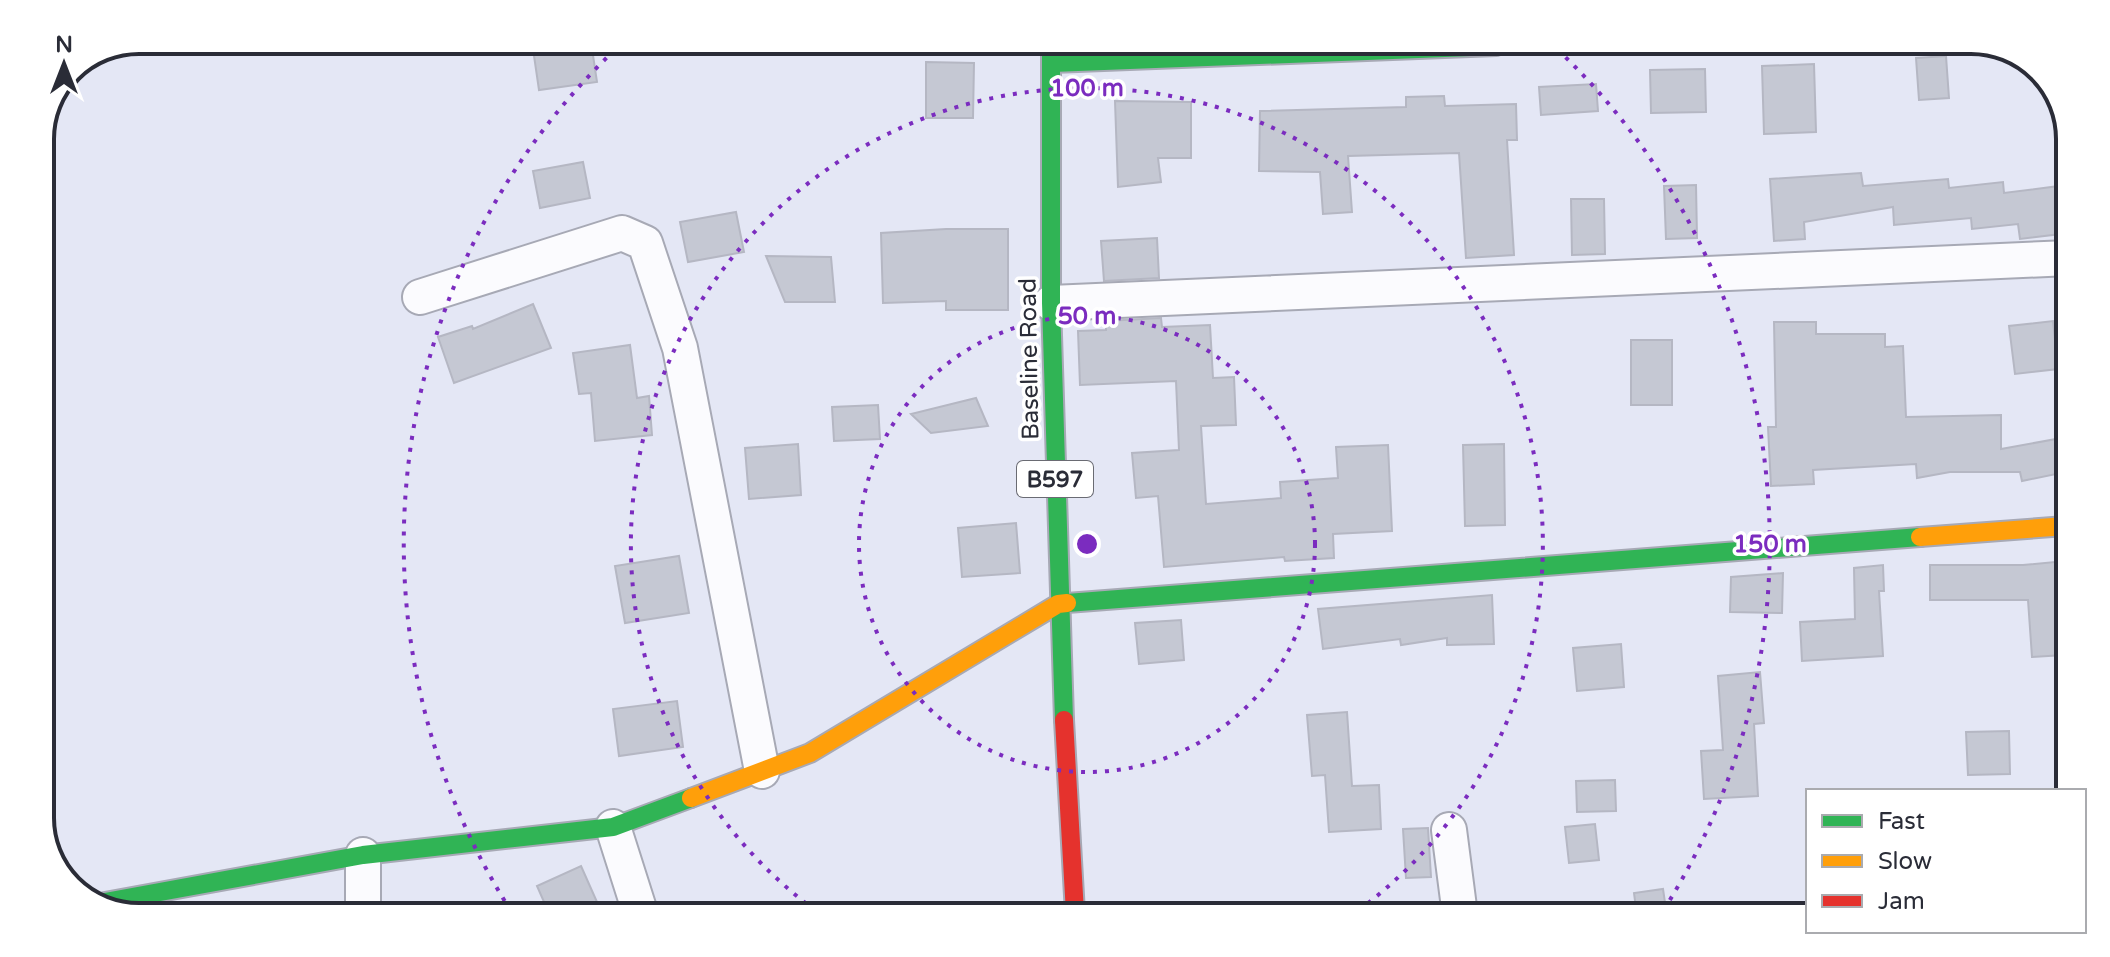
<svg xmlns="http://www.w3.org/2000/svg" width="2110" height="957" font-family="'Varela Round',sans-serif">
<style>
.building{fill:#c5c8d3;stroke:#b5b7c3;stroke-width:2}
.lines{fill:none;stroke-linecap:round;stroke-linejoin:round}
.street-casing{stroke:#a7a9b5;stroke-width:38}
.fast-casing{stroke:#a7a9b5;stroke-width:22}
.slow-casing{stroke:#a7a9b5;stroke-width:22}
.jam-casing{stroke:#a7a9b5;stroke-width:22}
.street{stroke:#fbfbfe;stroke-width:34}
.fast{stroke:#30b455;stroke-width:18}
.slow{stroke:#ff9f0a;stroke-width:18}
.jam{stroke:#e5322d;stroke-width:18}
.ring{fill:none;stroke:#7b2cbf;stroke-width:4;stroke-dasharray:4 8}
.labels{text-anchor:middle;stroke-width:7;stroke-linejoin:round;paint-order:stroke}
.shield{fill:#fff;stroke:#6a6b73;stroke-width:2}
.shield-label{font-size:22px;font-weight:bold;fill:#2a2c37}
.street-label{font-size:24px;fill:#2a2c37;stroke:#fff}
.rim{fill:none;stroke:#2a2c37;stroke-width:4}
.centre{fill:#7b2cbf;stroke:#fff;stroke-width:4}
.ring-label{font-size:24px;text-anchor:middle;font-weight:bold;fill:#7b2cbf;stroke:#fff;stroke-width:7;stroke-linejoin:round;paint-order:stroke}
</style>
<rect width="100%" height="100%" fill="#e4e7f5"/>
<path class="building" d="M 532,42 L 591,42 L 597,82 L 539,90 Z
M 1946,56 L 1949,98 L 1919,100 L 1916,58 Z
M 926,62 L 974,63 L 973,118 L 926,118 Z
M 1814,64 L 1816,132 L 1764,134 L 1762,66 Z
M 1705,69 L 1706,112 L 1651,113 L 1650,70 Z
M 1596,84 L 1598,111 L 1541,115 L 1539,87 Z
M 1444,96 L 1445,106 L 1516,104 L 1517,140 L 1507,140 L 1514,255 L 1466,258 L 1459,153 L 1348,156 L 1352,212 L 1323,214 L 1320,172 L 1259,171 L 1260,111 L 1406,107 L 1406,97 Z
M 1115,101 L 1191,102 L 1191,158 L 1158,158 L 1161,182 L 1118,187 Z
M 583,162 L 590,198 L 540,208 L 533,171 Z
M 1861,173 L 1863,186 L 1948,179 L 1949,188 L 2003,182 L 2004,193 L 2067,185 L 2069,233 L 2020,239 L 2018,224 L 1972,229 L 1971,218 L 1894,225 L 1893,207 L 1804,222 L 1805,239 L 1774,241 L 1770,179 Z
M 1696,185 L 1697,238 L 1666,239 L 1664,186 Z
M 1571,199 L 1604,199 L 1605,254 L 1572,255 Z
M 736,212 L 744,252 L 688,262 L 680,222 Z
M 946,229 L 1008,229 L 1008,310 L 946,310 L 946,301 L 883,303 L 881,233 Z
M 1157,238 L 1159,278 L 1104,281 L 1101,241 Z
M 766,256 L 831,257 L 835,302 L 785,302 Z
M 533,304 L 551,348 L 454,383 L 438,337 L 472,326 L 473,329 Z
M 1161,318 L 1162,327 L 1210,325 L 1213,378 L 1234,377 L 1236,425 L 1201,426 L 1206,504 L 1281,498 L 1280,482 L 1338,478 L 1336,447 L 1388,445 L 1392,531 L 1333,534 L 1334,558 L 1285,561 L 1284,557 L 1164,567 L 1158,496 L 1136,498 L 1132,453 L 1179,450 L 1176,381 L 1080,385 L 1078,331 L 1106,330 L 1106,321 Z
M 2053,321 L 2058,369 L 2015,374 L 2009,326 Z
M 1774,322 L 1816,322 L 1816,334 L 1885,334 L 1885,347 L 1903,346 L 1906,417 L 2001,415 L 2001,449 L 2067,437 L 2066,472 L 2022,481 L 2020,472 L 1950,472 L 1917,478 L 1916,464 L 1813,470 L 1814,484 L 1771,486 L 1768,427 L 1776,427 Z
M 1631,340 L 1672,340 L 1672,405 L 1631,405 Z
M 630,345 L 637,398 L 649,396 L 652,435 L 595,441 L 591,393 L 579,394 L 573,353 Z
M 976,398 L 988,426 L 931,433 L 911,414 Z
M 878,405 L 880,439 L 834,441 L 832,407 Z
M 798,444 L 801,495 L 749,499 L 745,448 Z
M 1504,444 L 1505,525 L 1465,526 L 1463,445 Z
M 1016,523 L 1020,573 L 962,577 L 958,528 Z
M 679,556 L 689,613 L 625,623 L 615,566 Z
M 2065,561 L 2064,655 L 2032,657 L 2028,600 L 1930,600 L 1930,565 L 2023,565 Z
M 1883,565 L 1884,591 L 1879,591 L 1883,656 L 1802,661 L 1800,622 L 1855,619 L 1854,568 Z
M 1783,573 L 1782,613 L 1730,612 L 1731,577 Z
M 1492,595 L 1494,644 L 1447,645 L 1447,638 L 1401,645 L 1400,639 L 1323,649 L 1318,609 Z
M 1181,620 L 1184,660 L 1139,664 L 1135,623 Z
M 1621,644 L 1624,687 L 1577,691 L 1573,648 Z
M 1760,672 L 1764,723 L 1754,724 L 1758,796 L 1704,799 L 1701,751 L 1723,750 L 1718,676 Z
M 677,701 L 683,747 L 619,756 L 613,709 Z
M 1347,712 L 1352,786 L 1379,785 L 1381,829 L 1329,832 L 1325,775 L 1312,776 L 1307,715 Z
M 2009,731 L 2010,774 L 1968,775 L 1966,732 Z
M 1615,780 L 1616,811 L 1577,812 L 1576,781 Z
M 1595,824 L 1599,860 L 1569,863 L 1565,827 Z
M 1428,828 L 1431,877 L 1406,878 L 1403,829 Z
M 581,866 L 601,911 L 548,911 L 537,886 Z
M 1663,889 L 1667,916 L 1637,916 L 1634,893 Z"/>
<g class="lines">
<defs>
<path id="street" d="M 420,297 L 622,233 L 645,243 L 680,348 L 762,771
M 1051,303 L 2069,258
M 613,827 L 640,912
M 1449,830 L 1460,915
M 363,855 L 363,910"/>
<path id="fast" d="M 1051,44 L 1051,303 L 1064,720
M 1052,63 L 1496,46
M 1067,603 L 1920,537
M 94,904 L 363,855 L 613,827 L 691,798"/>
<path id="slow" d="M 1920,537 L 2066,526
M 691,798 L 810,753 L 1058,604 L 1067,603"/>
<path id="jam" d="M 1064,720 L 1075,913"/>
</defs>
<use href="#street" class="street-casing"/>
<use href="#fast" class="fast-casing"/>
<use href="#slow" class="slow-casing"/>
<use href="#jam" class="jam-casing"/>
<use href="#street" class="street"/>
<use href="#fast" class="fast"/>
<use href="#slow" class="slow"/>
<use href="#jam" class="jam"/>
</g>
<g class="ring">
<circle cx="1087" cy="544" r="228"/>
<path d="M816 911A456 456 0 1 1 1355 913"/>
<path d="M511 911A683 683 0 0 1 621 44M1557 49A683 683 0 0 1 1663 911"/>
</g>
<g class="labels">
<rect class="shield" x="1017" y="461" width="76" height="36" rx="6"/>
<g class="shield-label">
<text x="1055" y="487">B597</text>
</g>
<g class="street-label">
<text transform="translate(1029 359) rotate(-91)" y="8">Baseline Road</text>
</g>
</g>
<path d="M0 0H2110V957H0ZM139 54H1971A85 85 0 0 1 2056 139V818A85 85 0 0 1 1971 903H139A85 85 0 0 1 54 818V139A85 85 0 0 1 139 54Z" fill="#fff" fill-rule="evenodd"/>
<path class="rim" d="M139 54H1971A85 85 0 0 1 2056 139V818A85 85 0 0 1 1971 903H139A85 85 0 0 1 54 818V139A85 85 0 0 1 139 54Z"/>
<circle cx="1087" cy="544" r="12" class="centre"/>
<g class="ring-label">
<text x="1087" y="96">100 m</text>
<text x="1087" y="324">50 m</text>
<text x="1770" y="552">150 m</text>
</g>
<rect x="1806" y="789" width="280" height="144" fill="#ffffff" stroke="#aaabaf" stroke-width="2"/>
<rect x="1822" y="815" width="40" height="12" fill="#30b455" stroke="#aaabaf" stroke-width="2"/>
<text x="1878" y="829" font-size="24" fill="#2a2c37">Fast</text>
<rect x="1822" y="855" width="40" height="12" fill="#ff9f0a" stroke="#aaabaf" stroke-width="2"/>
<text x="1878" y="869" font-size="24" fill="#2a2c37">Slow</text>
<rect x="1822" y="895" width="40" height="12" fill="#e5322d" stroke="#aaabaf" stroke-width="2"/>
<text x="1878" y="909" font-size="24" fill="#2a2c37">Jam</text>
<g transform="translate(64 64)" stroke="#ffffff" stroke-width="6" paint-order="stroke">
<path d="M0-6L14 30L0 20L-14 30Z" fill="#2a2c37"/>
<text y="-12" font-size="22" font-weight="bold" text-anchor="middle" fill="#2a2c37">N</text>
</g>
</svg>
